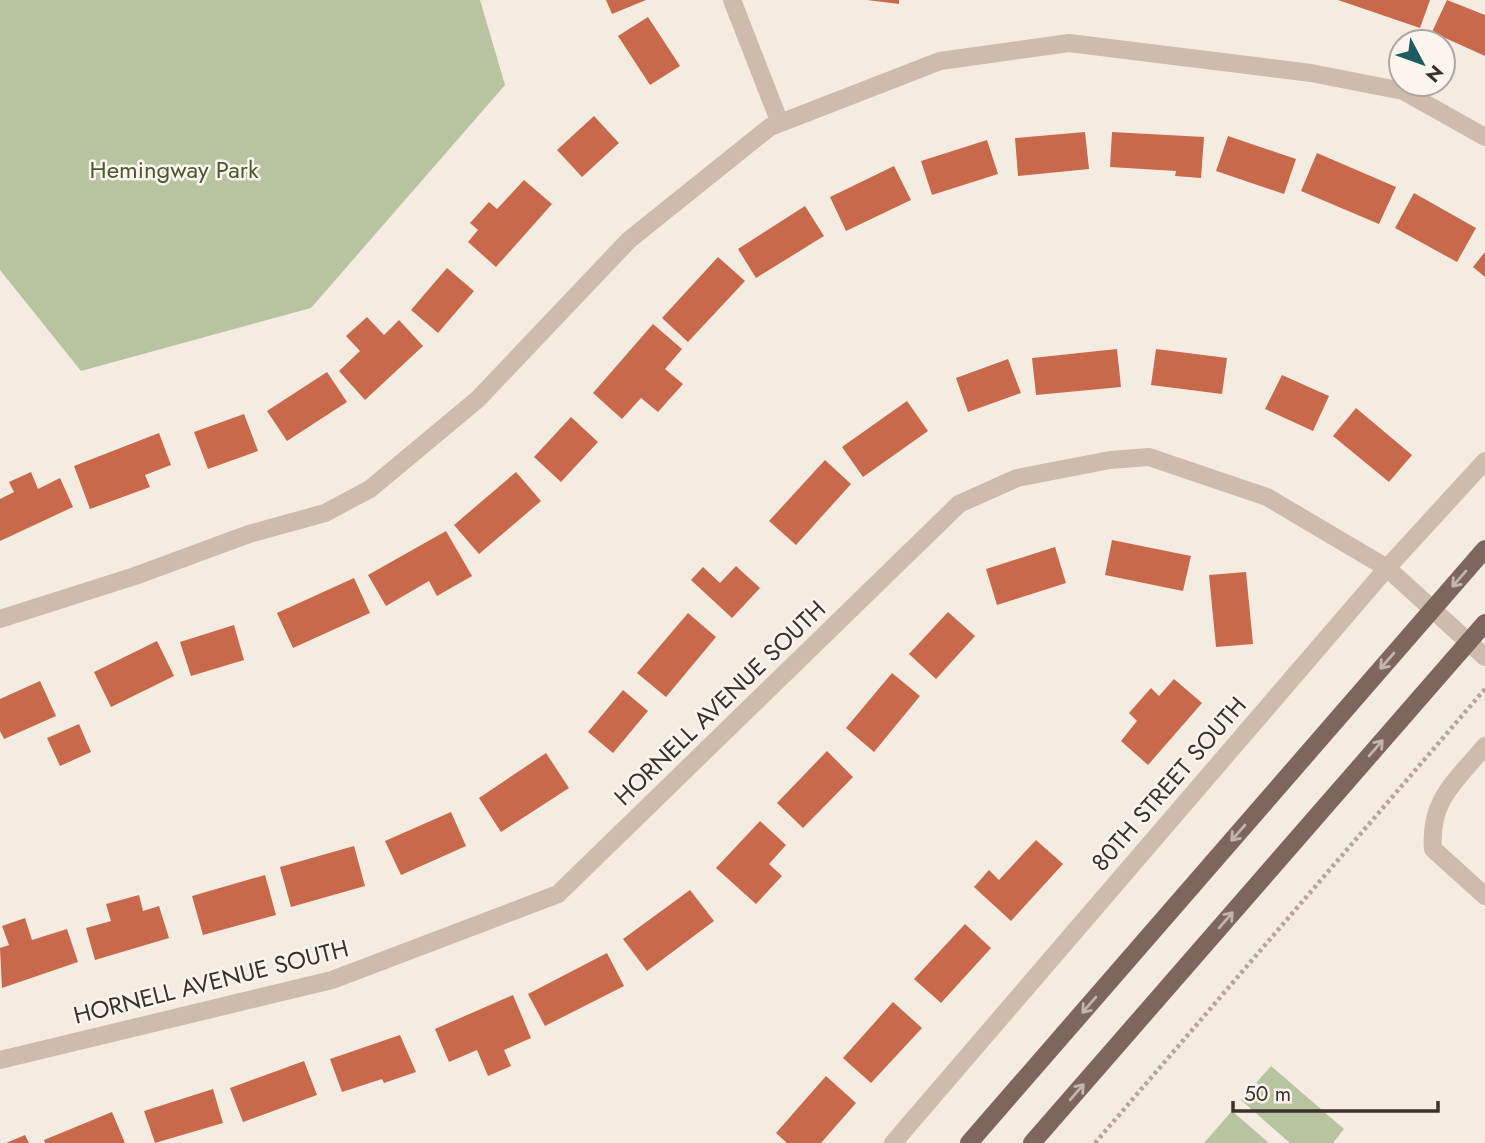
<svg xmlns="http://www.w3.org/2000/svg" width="1485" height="1143" font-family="Jost,sans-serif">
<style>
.green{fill:#b8c4a0}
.building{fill:#c8694b}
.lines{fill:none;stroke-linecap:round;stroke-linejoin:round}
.path{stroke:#b9a596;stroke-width:4.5;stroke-dasharray:3.5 3.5;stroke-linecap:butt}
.minor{stroke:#cdbbac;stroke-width:18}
.major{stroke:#7d675c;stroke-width:18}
.oneway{stroke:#c2b5ac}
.labels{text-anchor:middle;stroke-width:5;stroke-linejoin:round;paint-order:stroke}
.park-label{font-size:24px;fill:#4a5a2e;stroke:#fbf5ee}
.street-label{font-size:24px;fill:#3b302b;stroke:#fbf5ee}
</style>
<rect width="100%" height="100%" fill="#f4ebe1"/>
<path class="green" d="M 0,0 L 480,0 L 505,85 L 311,308 L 81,371 L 0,270 Z
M 1271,1066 L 1344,1129 L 1333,1143 L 1290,1143 L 1241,1100 Z
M 1232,1111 L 1269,1143 L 1204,1143 Z"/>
<path class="building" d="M 606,0 L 646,0 L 612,14 Z
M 867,0 L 899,0 L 899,4 Z
M 1338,0 L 1430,0 L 1420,28 Z
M 1447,0 L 1485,15 L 1485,56 L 1432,32 Z
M 648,17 L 680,66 L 650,85 L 618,36 Z
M 594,116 L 619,143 L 582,177 L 557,150 Z
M 1085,132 L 1089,169 L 1018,176 L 1015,138 Z
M 1112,132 L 1204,137 L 1201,178 L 1175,176 L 1176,171 L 1110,167 Z
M 1228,136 L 1296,159 L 1284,194 L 1216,171 Z
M 987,140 L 998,174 L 932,195 L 921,161 Z
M 1317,153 L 1396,187 L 1379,224 L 1301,191 Z
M 894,166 L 911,200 L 846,231 L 830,197 Z
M 524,180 L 552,204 L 496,267 L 468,242 L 478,230 L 470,223 L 489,202 L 497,209 Z
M 1414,193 L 1476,228 L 1457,262 L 1395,228 Z
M 805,206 L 824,236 L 756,278 L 738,249 Z
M 1485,252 L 1485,277 L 1473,267 Z
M 718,257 L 745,281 L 688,342 L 662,318 Z
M 447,268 L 474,291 L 438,333 L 411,310 Z
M 367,317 L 384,335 L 399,320 L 423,346 L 365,400 L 339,371 L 360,351 L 346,336 Z
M 653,324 L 682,349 L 665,369 L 683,384 L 658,412 L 641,398 L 622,419 L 593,393 Z
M 1117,349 L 1121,387 L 1036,395 L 1032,358 Z
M 1156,349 L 1227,358 L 1222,394 L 1151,385 Z
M 1008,359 L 1021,393 L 968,412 L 956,378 Z
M 327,372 L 347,402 L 287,441 L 267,411 Z
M 1282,375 L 1329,396 L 1313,431 L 1265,409 Z
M 907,401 L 928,431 L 863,477 L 842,447 Z
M 1356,408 L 1412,455 L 1389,482 L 1333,436 Z
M 244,414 L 258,451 L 208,469 L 194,432 Z
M 571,417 L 598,442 L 561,482 L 534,457 Z
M 159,433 L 171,465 L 145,475 L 150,487 L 90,509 L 74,466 Z
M 825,460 L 851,484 L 796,545 L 769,521 Z
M 31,472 L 38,489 L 60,478 L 73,507 L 0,541 L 0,499 L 14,492 L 9,482 Z
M 516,472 L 541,501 L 479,554 L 454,525 Z
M 446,531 L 472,576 L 437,596 L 429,581 L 386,606 L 368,575 Z
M 1112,540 L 1191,556 L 1183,591 L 1105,575 Z
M 1055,547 L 1066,583 L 997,605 L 986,569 Z
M 736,566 L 760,588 L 732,618 L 691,580 L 703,567 L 720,583 Z
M 1246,572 L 1253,644 L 1216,647 L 1209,575 Z
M 354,578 L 370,613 L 293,648 L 277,613 Z
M 948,612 L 975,636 L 936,679 L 909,654 Z
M 688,613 L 716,637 L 666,697 L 637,673 Z
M 234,625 L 244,660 L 191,676 L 180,642 Z
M 157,641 L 174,676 L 111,707 L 94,672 Z
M 892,673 L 920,696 L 874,752 L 846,728 Z
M 1174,679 L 1202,703 L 1148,765 L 1121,741 L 1137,721 L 1129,713 L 1151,688 L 1159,696 Z
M 40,681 L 56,716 L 4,739 L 0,731 L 0,699 Z
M 623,690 L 648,711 L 613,753 L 588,732 Z
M 79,724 L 91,752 L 60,766 L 47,738 Z
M 827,751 L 853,777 L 803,828 L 777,803 Z
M 546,753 L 569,788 L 501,832 L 479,798 Z
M 451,812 L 466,846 L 401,875 L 385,841 Z
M 760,821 L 786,845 L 769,864 L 782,876 L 756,904 L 716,868 Z
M 1036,840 L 1063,864 L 1011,921 L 974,887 L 989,870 L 999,880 Z
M 354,846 L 365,886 L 291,907 L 280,867 Z
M 265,875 L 276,915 L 203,935 L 192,896 Z
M 690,890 L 714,921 L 647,971 L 623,939 Z
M 139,895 L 143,911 L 159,906 L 169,938 L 95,960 L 86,928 L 111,921 L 106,904 Z
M 25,918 L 32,940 L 67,929 L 78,962 L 2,988 L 0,948 L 9,945 L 2,926 Z
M 965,924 L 991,948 L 941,1003 L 914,979 Z
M 607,953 L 624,986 L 545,1026 L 528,994 Z
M 513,995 L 531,1038 L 504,1050 L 511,1066 L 488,1076 L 477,1050 L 449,1062 L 435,1029 Z
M 893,1002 L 922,1028 L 871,1083 L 843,1058 Z
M 400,1035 L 416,1072 L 384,1083 L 382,1079 L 342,1092 L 330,1059 Z
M 304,1061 L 317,1095 L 243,1122 L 230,1088 Z
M 826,1076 L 856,1103 L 821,1143 L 787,1143 L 776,1133 Z
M 213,1089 L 223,1123 L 155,1143 L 144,1111 Z
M 112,1112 L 125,1143 L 45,1143 L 44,1140 Z
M 25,1135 L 29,1143 L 6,1143 Z"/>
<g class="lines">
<path class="path" d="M 1095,1143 L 1485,689"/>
<path class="minor" d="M 732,0 L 780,123
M 0,619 L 135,576 L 249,534 L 325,513 L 370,489 L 478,399 L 629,240 L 770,127 L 940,61 L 1069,43 L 1311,73 L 1403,91 L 1485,137
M 1485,746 C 1456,781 1429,800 1433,849 L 1485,896
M 0,1060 L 332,980 L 558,894 L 959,504 L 1017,478 L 1110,460 L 1149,457 L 1267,497 L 1387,568 L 1485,657
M 893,1143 L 1387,568 L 1485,461"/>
<path class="major" d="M 969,1143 L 1485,549
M 1032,1143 L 1485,623"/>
</g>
<defs><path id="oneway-shaft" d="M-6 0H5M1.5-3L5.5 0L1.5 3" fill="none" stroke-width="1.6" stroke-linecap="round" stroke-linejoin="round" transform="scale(1.75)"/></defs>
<g class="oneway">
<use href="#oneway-shaft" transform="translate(1459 579) rotate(131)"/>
<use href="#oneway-shaft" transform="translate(1387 661) rotate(131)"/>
<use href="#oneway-shaft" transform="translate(1376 748) rotate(-49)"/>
<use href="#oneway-shaft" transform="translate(1238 833) rotate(131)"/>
<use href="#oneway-shaft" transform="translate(1226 920) rotate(-49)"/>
<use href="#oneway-shaft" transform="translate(1089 1005) rotate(131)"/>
<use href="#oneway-shaft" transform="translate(1077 1092) rotate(-49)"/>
</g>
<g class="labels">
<g class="park-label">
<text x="174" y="178">Hemingway Park</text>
</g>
<g class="street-label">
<text transform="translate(720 703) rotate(-44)" y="8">HORNELL AVENUE SOUTH</text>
<text transform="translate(1169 784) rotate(-49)" y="8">80TH STREET SOUTH</text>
<text transform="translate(211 982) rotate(-14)" y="8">HORNELL AVENUE SOUTH</text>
</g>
</g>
<g transform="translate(1422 63) rotate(131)"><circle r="33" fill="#fbf5ee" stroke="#aea6a0" stroke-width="2"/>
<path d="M0-5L12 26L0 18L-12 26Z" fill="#1f5a5e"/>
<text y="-10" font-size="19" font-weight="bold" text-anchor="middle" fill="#3b302b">N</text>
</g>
<path d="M1233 1101v10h205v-10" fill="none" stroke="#3b302b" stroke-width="3.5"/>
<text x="1244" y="1101" font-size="21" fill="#3b302b" stroke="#fbf5ee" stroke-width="5" paint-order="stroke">50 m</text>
</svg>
